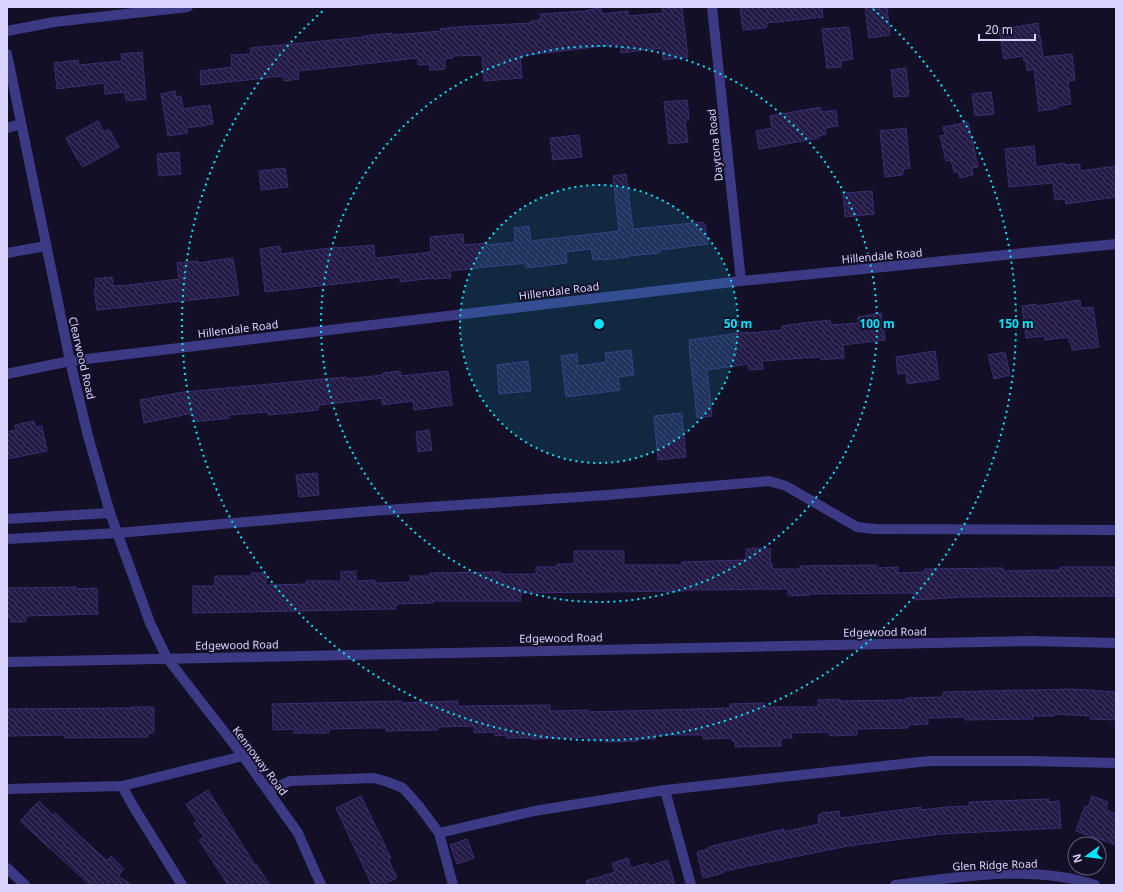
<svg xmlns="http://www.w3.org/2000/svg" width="1123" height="892" font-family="'Noto Sans',sans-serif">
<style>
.building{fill:url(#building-back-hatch);stroke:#3b2d73}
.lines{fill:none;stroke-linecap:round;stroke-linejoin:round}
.lane{stroke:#3d3a85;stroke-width:10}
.street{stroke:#3d3a85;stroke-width:10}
.ring{fill:none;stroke:#00e5ff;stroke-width:2;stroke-dasharray:2 4}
.labels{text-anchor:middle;stroke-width:3.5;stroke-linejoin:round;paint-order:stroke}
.street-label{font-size:11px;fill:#d9d4ff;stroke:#130f26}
.centre{fill:#00e5ff;stroke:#130f26;stroke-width:2}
.ring-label{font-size:12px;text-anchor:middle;font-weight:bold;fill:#00e5ff;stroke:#130f26;stroke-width:3.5;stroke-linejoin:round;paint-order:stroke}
</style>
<defs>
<pattern id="building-back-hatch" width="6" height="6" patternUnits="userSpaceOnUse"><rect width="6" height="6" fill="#241b47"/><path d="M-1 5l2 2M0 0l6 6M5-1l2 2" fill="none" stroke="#433b63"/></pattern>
</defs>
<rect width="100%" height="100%" fill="#130f26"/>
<path class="building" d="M 662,7 L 682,7 L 688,57 L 663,60 L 662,48 L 621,53 L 620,44 L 520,56 L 522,78 L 484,81 L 482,55 L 453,56 L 453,58 L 445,59 L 445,69 L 430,70 L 429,64 L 418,65 L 418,58 L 298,71 L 299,79 L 284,81 L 283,76 L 201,85 L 200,71 L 232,67 L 231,55 L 251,54 L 250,48 L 364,37 L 363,36 L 392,33 L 392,35 L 441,31 L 440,29 L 455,27 L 531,23 L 531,21 L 541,20 L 540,14 L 587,11 L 587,10 L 601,8 L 602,14 L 628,11 L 628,16 L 663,13 Z
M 740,7 L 822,7 L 823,17 L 767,23 L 767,27 L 765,28 L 743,30 Z
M 865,7 L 887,7 L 890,35 L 869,38 Z
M 1038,23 L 1043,57 L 1072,54 L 1075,80 L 1068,81 L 1071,104 L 1058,106 L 1058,108 L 1039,111 L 1034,69 L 1027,71 L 1026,61 L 1024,61 L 1023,56 L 1004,59 L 999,30 Z
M 849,27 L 853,59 L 841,61 L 841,67 L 827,68 L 822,29 Z
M 142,52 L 146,99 L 126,101 L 125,92 L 105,94 L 104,83 L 57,89 L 54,63 L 78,60 L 79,65 L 122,61 L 121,54 Z
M 906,68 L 909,96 L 894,97 L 891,70 Z
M 175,91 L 176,97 L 181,96 L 183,109 L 210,105 L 213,124 L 187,128 L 187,133 L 168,136 L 161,94 Z
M 991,92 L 994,114 L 975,116 L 972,94 Z
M 687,100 L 689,120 L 685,120 L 688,142 L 669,144 L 664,102 Z
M 821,107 L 821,112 L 836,110 L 838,126 L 825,128 L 826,134 L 819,136 L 819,138 L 759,149 L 756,131 L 772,128 L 770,116 Z
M 98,121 L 104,132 L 109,129 L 119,147 L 83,167 L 78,159 L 77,159 L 66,138 Z
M 968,122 L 978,167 L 972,168 L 973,175 L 960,178 L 958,172 L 954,172 L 951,160 L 946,161 L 940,136 L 945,135 L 943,127 Z
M 906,128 L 910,168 L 903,169 L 903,175 L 885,177 L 880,131 Z
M 579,135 L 582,157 L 553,160 L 550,138 Z
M 1034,146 L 1036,167 L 1065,163 L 1065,165 L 1080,164 L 1080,171 L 1116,166 L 1116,197 L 1066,204 L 1065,199 L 1055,200 L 1053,183 L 1009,187 L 1005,149 Z
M 179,152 L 181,174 L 159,176 L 157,154 Z
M 285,168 L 288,187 L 261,190 L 259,171 Z
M 626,174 L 633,229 L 703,222 L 703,224 L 705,224 L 708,244 L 660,250 L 660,253 L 629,256 L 629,257 L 602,260 L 602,259 L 593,260 L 591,249 L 566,252 L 567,263 L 526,268 L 525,263 L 450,271 L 451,278 L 434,279 L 434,278 L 400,282 L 400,277 L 265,292 L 260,249 L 280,246 L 281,254 L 338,247 L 338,248 L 374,245 L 375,258 L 431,252 L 430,237 L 463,234 L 464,245 L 486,243 L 487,245 L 515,242 L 514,228 L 529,226 L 531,241 L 619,231 L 613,176 Z
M 872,191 L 874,214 L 845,217 L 843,193 Z
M 233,258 L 239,295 L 97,310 L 94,289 L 96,289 L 95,279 L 112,277 L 113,286 L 122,285 L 122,286 L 179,279 L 177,263 L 198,261 L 198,263 Z
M 1080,300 L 1081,308 L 1093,307 L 1099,347 L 1072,350 L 1071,342 L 1069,342 L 1069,337 L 1045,340 L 1044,336 L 1026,338 L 1022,306 L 1036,304 L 1036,306 Z
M 881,313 L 885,340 L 843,345 L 844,358 L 821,360 L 820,357 L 762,361 L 763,369 L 749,370 L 748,364 L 707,370 L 712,416 L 697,418 L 689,346 L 690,346 L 689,340 L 747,332 L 748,333 L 782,330 L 782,326 L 804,323 L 830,320 L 831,325 L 858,323 L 858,317 Z
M 631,350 L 634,375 L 618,377 L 620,390 L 566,397 L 561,356 L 577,354 L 578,366 L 606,362 L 605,353 Z
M 935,351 L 939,379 L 907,384 L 906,373 L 898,374 L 896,357 Z
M 1005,352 L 1010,375 L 994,379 L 988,355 Z
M 528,361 L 531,391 L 499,394 L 497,365 Z
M 400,371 L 401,376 L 448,371 L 452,405 L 414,410 L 413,401 L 382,405 L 382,398 L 319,405 L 318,410 L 269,415 L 268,412 L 229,415 L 229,418 L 194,422 L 193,413 L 144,423 L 140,400 L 183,392 L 346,377 L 347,379 L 383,375 L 383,373 Z
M 682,413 L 686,457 L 658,460 L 654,416 Z
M 34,421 L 36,427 L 42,426 L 47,451 L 7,459 L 7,432 L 16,430 L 15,425 Z
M 429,430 L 432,450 L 418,452 L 416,432 Z
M 317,473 L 319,495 L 299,497 L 296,475 Z
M 752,548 L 771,549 L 770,563 L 772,563 L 772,569 L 800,569 L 800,566 L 877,565 L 877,568 L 898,567 L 898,573 L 925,572 L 925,569 L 1003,568 L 1003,571 L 1060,570 L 1060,567 L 1116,567 L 1116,596 L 963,597 L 915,600 L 914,593 L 810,594 L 810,595 L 788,596 L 788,589 L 684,590 L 684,591 L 521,593 L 521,601 L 433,601 L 433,603 L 396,604 L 396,609 L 193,613 L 193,586 L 213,586 L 214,583 L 215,583 L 215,576 L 251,576 L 251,573 L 266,573 L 266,585 L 306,584 L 306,581 L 341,581 L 341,572 L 356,571 L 356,581 L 375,580 L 375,583 L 410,582 L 410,576 L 430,576 L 430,573 L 500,572 L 500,574 L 536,574 L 536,567 L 557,567 L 557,564 L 574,564 L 574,551 L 624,551 L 624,565 L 682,565 L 682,562 L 746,560 L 746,549 L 752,549 Z
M 76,587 L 76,589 L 97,588 L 98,614 L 26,616 L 26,622 L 11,622 L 10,617 L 7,617 L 7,588 Z
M 1073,689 L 1116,692 L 1116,720 L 1090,719 L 1090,716 L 1054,714 L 1054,716 L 1033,716 L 1033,719 L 965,720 L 965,717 L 928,718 L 928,724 L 908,725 L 908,728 L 857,729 L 857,735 L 830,736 L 829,732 L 791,733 L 792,738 L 781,738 L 781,746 L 735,747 L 735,741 L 732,741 L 732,738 L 703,739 L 703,735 L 655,735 L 655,739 L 638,739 L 638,741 L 606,742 L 607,740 L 587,740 L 587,737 L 532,739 L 532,738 L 506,738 L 506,735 L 495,736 L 495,732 L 474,733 L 474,726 L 438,727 L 438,730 L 386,731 L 386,728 L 365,728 L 329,729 L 329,733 L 294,733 L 294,729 L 273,730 L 272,704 L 402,701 L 402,703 L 458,701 L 458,706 L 550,705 L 550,711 L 589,710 L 589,712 L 730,708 L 730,704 L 764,703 L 764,707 L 818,707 L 818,700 L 840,699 L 840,701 L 906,700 L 906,698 L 943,697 L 943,692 Z
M 132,707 L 154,707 L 154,733 L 148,733 L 148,737 L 65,738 L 65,735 L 7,736 L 7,709 L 132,708 Z
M 208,790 L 255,865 L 256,864 L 270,885 L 228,885 L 199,840 L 204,837 L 194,823 L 197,821 L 186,804 Z
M 361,796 L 391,858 L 388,859 L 397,878 L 382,885 L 372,885 L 336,808 Z
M 1092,796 L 1108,802 L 1106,810 L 1116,814 L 1116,845 L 1076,831 L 1085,806 L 1088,807 Z
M 1049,799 L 1049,802 L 1059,801 L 1061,828 L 940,834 L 848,846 L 724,871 L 724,873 L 703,878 L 697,852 L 708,849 L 708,847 L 784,829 L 784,832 L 819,824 L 818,815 L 821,815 L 821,813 L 839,811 L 840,818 L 921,807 L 921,810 L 947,807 L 969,806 L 969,802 Z
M 39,801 L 53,815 L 55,813 L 107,861 L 111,856 L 124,869 L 118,876 L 132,885 L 90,885 L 20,821 Z
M 467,839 L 474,858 L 457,864 L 450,845 Z
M 628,858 L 631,868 L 648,863 L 649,866 L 668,860 L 675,885 L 587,885 L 586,881 L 615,872 L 612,863 Z"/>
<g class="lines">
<path class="lane" d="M 7,253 L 46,246
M 7,519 L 110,513
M 7,539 L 118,533 L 371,511 L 608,495 L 769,481 L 786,486 L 857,527 L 875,529 L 1116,530
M 122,786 L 133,806 L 182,885
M 7,789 L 122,786 L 243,756
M 665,790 L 691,885
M 268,791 L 290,781 L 374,778 L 388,782 L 403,788 L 419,806 L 439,833 L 453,885
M 439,833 L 534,811 L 665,790 L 929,761 L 1028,761 L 1116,763"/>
<path class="street" d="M 712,7 L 741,281
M 7,31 L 54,22 L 188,7
M 7,54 L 70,361 L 88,436 L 110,513 L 137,587 L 150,623 L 167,658 L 243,756 L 298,833 L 321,885
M 7,128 L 21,124
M 7,374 L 70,361 L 741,281 L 1116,244
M 7,662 L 1032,641 L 1116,643
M 7,868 L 25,885
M 895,885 C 957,877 1035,864 1095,885"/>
</g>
<circle cx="599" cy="324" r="139" fill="#00e5ff" fill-opacity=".12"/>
<g class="ring">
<circle cx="599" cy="324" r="139"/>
<circle cx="599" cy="324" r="278"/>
<path d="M873 9A417 417 0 1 1 325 9"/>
</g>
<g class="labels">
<g class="street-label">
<text transform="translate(715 145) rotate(-96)" y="4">Daytona Road</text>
<text transform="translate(882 256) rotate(-5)" y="4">Hillendale Road</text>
<text transform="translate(559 291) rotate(-7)" y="4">Hillendale Road</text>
<text transform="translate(238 329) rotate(-7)" y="4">Hillendale Road</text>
<text transform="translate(82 358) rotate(77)" y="4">Clearwood Road</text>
<text transform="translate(885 632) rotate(-1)" y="4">Edgewood Road</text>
<text transform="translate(561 638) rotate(-1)" y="4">Edgewood Road</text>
<text transform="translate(237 645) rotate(-1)" y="4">Edgewood Road</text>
<text transform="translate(260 761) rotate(53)" y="4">Kennoway Road</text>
<text transform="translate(995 865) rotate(-2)" y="4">Glen Ridge Road</text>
</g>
</g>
<circle cx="599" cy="324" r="6" class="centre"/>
<g class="ring-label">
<text x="738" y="328">50 m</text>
<text x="877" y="328">100 m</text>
<text x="1016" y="328">150 m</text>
</g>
<rect width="1123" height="892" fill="none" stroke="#d9d4ff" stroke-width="16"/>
<g transform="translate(1087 856) rotate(256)"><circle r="19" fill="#130f26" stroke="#625e7d"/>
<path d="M0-3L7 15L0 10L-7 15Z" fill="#00e5ff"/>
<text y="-6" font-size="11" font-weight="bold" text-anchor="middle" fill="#d9d4ff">N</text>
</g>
<path d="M979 34v6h56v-6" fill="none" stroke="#d9d4ff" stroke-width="2"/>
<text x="985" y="34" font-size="12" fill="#d9d4ff" stroke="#130f26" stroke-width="3" paint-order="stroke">20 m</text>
</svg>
